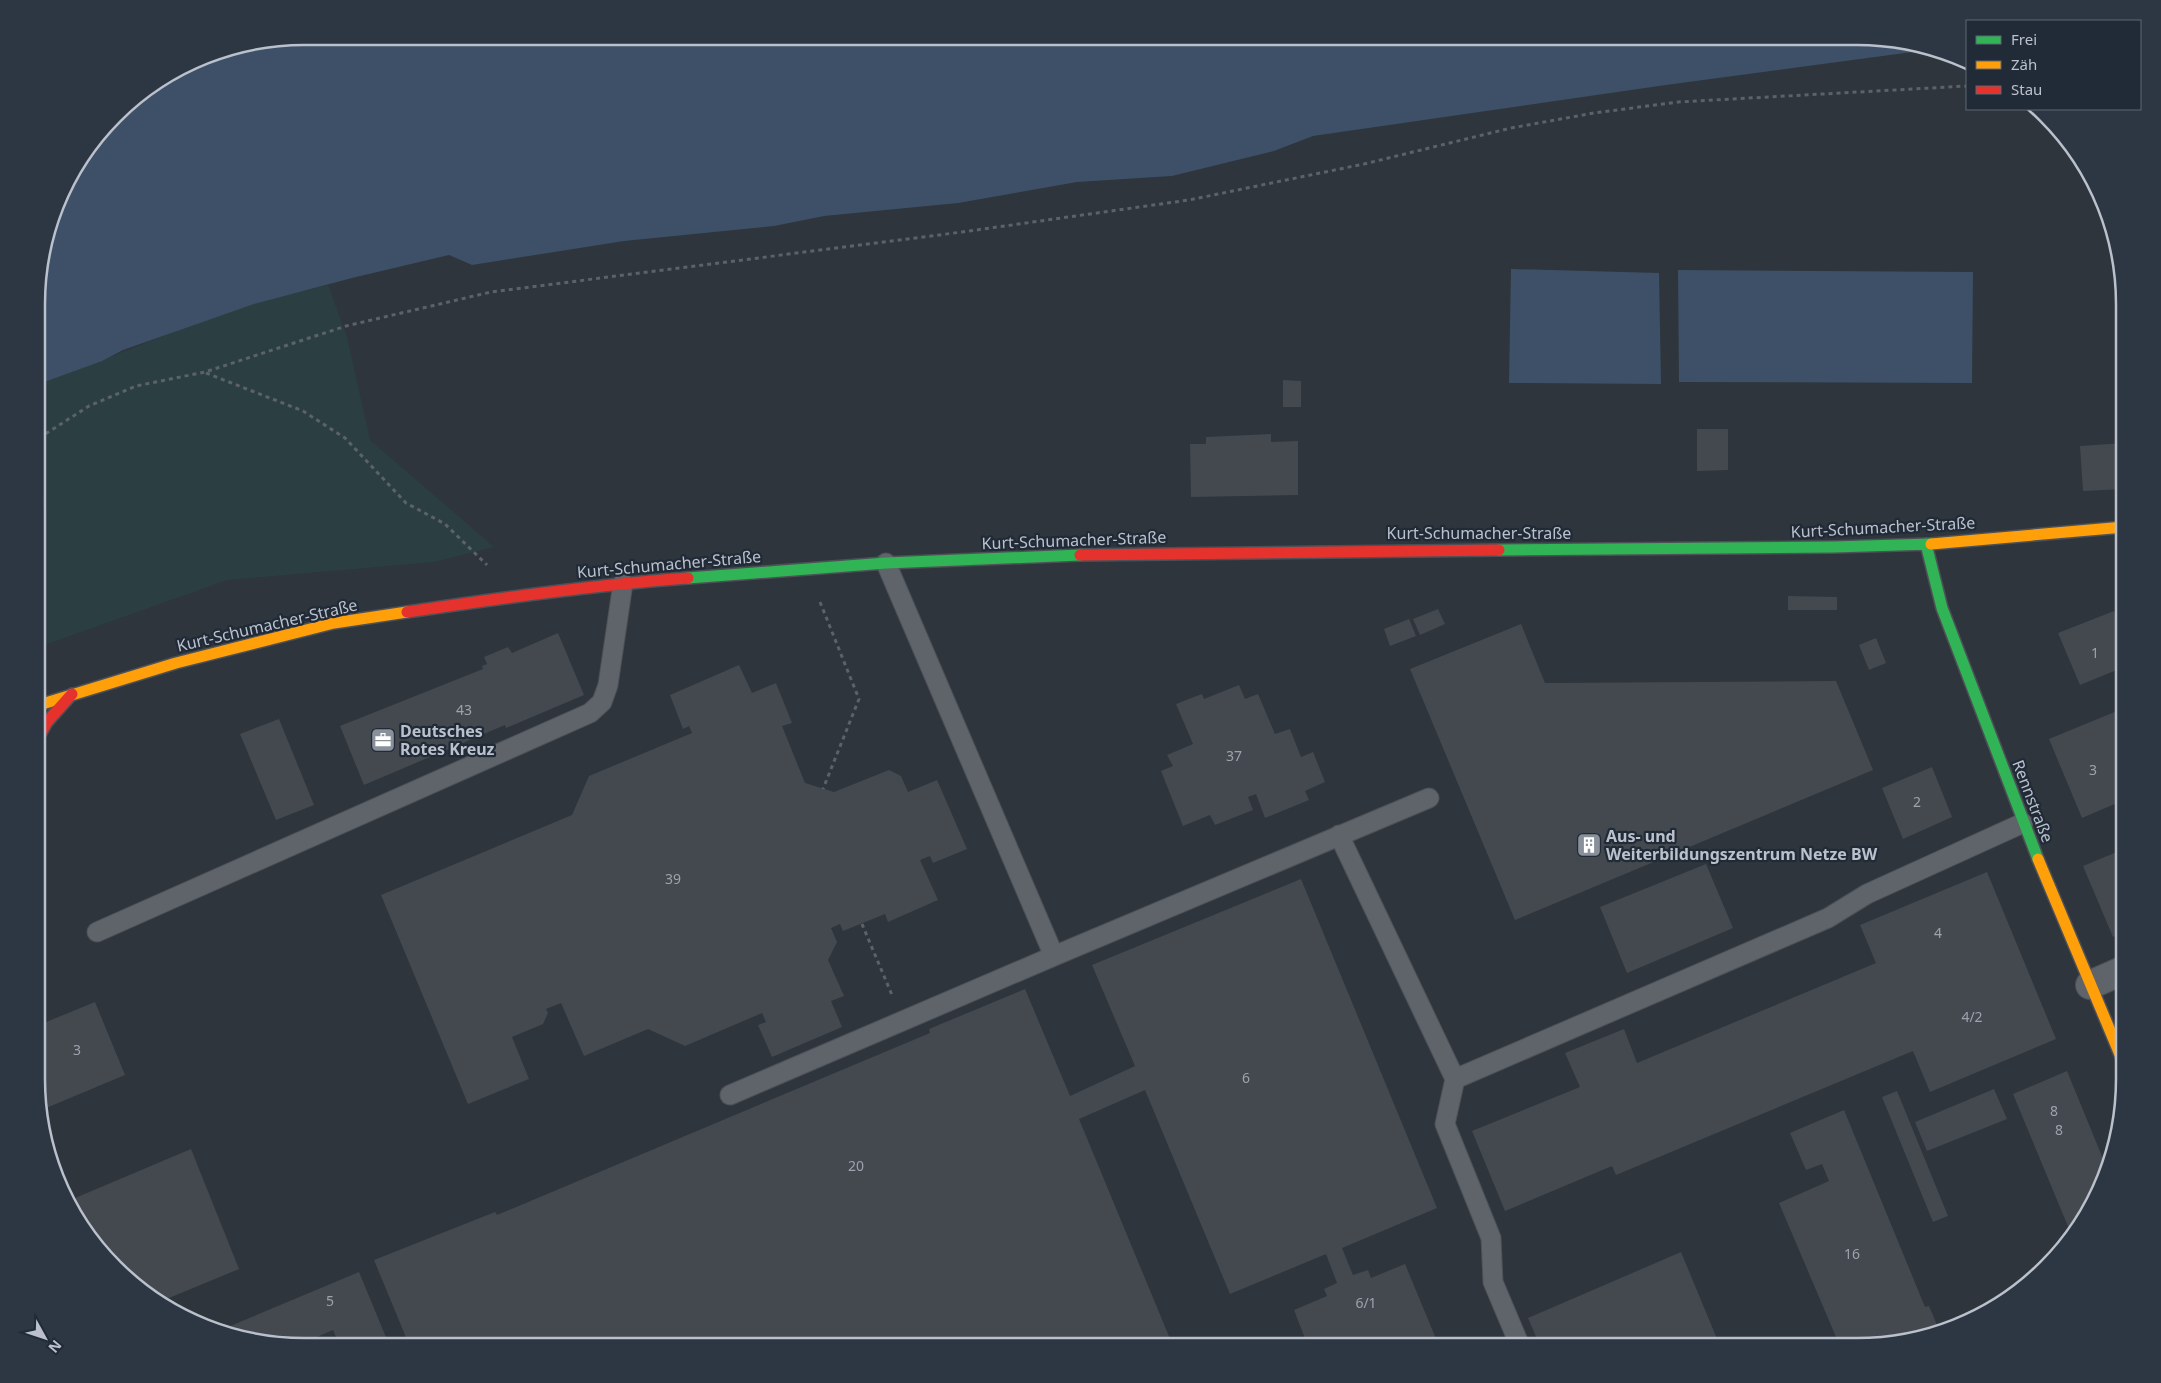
<svg xmlns="http://www.w3.org/2000/svg" width="2161" height="1383" font-family="'Noto Sans',sans-serif">
<style>
.green{fill:#2b3f42}
.water{fill:#3d5067}
.building{fill:#44494f}
.lines{fill:none;stroke-linecap:round;stroke-linejoin:round}
.lane-casing{stroke:#4d5157;stroke-width:21}
.street-casing{stroke:#4d5157;stroke-width:30}
.fast-casing{stroke:#4d5157;stroke-width:14}
.slow-casing{stroke:#4d5157;stroke-width:14}
.jam-casing{stroke:#4d5157;stroke-width:14}
.path{stroke:#5c6267;stroke-width:3;stroke-dasharray:4 4;stroke-linecap:butt}
.lane{stroke:#5f636a;stroke-width:19}
.street{stroke:#5f636a;stroke-width:28}
.fast{stroke:#30b455;stroke-width:11}
.slow{stroke:#ff9f0a;stroke-width:11}
.jam{stroke:#e5322d;stroke-width:11}
.labels{text-anchor:middle;stroke-width:4.5;stroke-linejoin:round;paint-order:stroke}
.number-label{font-size:14px;fill:#9ca3ad}
.street-label{font-size:16px;fill:#bac1cc;stroke:#212b38}
.poi-label{font-size:16px;font-weight:bold;fill:#bac1cc;stroke:#212b38;text-anchor:start}
.rim{fill:none;stroke:#bac1cc;stroke-width:2.5}
</style>
<rect width="100%" height="100%" fill="#2e353c"/>
<path class="green" d="M 328,285 L 347,337 L 370,440 L 494,547 L 434,562 L 227,580 L 39,647 L 39,384 C 111,358 180,327 254,304 C 278,296 303,291 328,285 Z"/>
<path class="water" d="M 304,36 L 1858,36 L 1935,49 L 1666,85 L 1313,136 L 1274,151 L 1172,176 L 1077,182 L 958,203 L 824,216 L 774,226 L 624,241 L 472,265 L 449,255 L 352,278 L 254,304 L 123,350 L 102,361 L 39,384 L 39,269 L 64,185 L 127,103 L 202,57 Z
M 1511,269 L 1659,273 L 1661,384 L 1509,383 Z
M 1678,270 L 1973,272 L 1972,383 L 1679,382 Z"/>
<path class="building" d="M 1283,380 L 1301,381 L 1301,407 L 1283,407 Z
M 1697,429 L 1728,429 L 1728,470 L 1697,471 Z
M 1271,434 L 1271,442 L 1298,441 L 1298,495 L 1191,497 L 1190,444 L 1206,444 L 1206,437 Z
M 2124,443 L 2124,489 L 2083,491 L 2080,446 Z
M 1788,596 L 1837,597 L 1837,610 L 1788,610 Z
M 1438,609 L 1445,624 L 1420,635 L 1413,619 Z
M 2114,611 L 2116,617 L 2124,614 L 2124,667 L 2080,685 L 2058,633 Z
M 1409,619 L 1416,636 L 1390,646 L 1384,629 Z
M 1521,624 L 1545,683 L 1836,681 L 1873,770 L 1515,920 L 1410,669 Z
M 558,633 L 584,695 L 506,728 L 505,725 L 364,785 L 340,726 L 483,669 L 482,666 L 487,664 L 484,657 L 508,647 L 512,653 Z
M 1876,638 L 1886,663 L 1869,670 L 1859,645 Z
M 739,665 L 752,693 L 776,683 L 792,723 L 782,726 L 805,783 L 834,792 L 889,770 L 901,776 L 908,792 L 937,780 L 967,849 L 933,863 L 930,856 L 920,860 L 938,900 L 888,922 L 885,914 L 843,931 L 840,924 L 831,928 L 837,942 L 828,960 L 844,996 L 831,1001 L 842,1027 L 772,1057 L 758,1025 L 766,1022 L 762,1013 L 685,1046 L 648,1029 L 584,1056 L 561,1003 L 546,1009 L 548,1013 L 543,1024 L 512,1037 L 529,1079 L 468,1104 L 381,895 L 572,815 L 589,776 L 692,733 L 689,726 L 683,729 L 670,695 Z
M 1239,685 L 1245,699 L 1258,694 L 1275,734 L 1290,729 L 1301,757 L 1313,752 L 1325,782 L 1305,791 L 1309,800 L 1265,818 L 1256,794 L 1248,797 L 1253,810 L 1215,825 L 1210,815 L 1183,826 L 1161,771 L 1173,766 L 1167,755 L 1193,744 L 1176,704 L 1202,694 L 1204,699 Z
M 2117,711 L 2124,727 L 2124,800 L 2082,818 L 2049,739 Z
M 279,719 L 314,805 L 276,820 L 240,734 Z
M 1932,767 L 1952,817 L 1903,839 L 1882,788 Z
M 2124,849 L 2124,932 L 2113,937 L 2083,866 Z
M 1706,864 L 1733,928 L 1627,973 L 1600,907 Z
M 1987,872 L 2056,1039 L 1930,1092 L 1913,1051 L 1616,1175 L 1612,1166 L 1505,1211 L 1472,1131 L 1580,1087 L 1565,1053 L 1624,1029 L 1637,1063 L 1876,963 L 1860,925 Z
M 1301,879 L 1437,1208 L 1342,1248 L 1353,1275 L 1368,1270 L 1371,1278 L 1405,1264 L 1439,1346 L 1308,1346 L 1294,1310 L 1327,1296 L 1324,1289 L 1337,1283 L 1326,1254 L 1230,1294 L 1145,1090 L 1079,1119 L 1173,1346 L 410,1347 L 374,1260 L 495,1212 L 497,1215 L 930,1033 L 929,1029 L 1025,989 L 1070,1096 L 1135,1066 L 1092,965 Z
M 95,1002 L 125,1075 L 39,1111 L 39,1025 Z
M 2067,1071 L 2108,1171 L 2080,1228 L 2072,1236 L 2013,1094 Z
M 1994,1089 L 2007,1119 L 1927,1151 L 1915,1122 Z
M 1897,1091 L 1948,1216 L 1933,1222 L 1882,1097 Z
M 1844,1110 L 1925,1307 L 1929,1306 L 1940,1332 L 1927,1338 L 1875,1346 L 1834,1346 L 1839,1344 L 1779,1203 L 1829,1181 L 1822,1164 L 1806,1170 L 1790,1133 Z
M 191,1149 L 239,1269 L 157,1303 L 114,1268 L 72,1213 L 68,1201 Z
M 1681,1252 L 1720,1346 L 1540,1346 L 1528,1318 Z
M 359,1272 L 390,1347 L 340,1347 L 333,1330 L 310,1340 L 312,1347 L 216,1332 Z"/>
<g class="lines">
<defs>
<path id="lane" d="M 886,563 L 1054,956 L 1429,798
M 1339,835 L 1455,1079 L 1828,918 L 1867,894 L 2023,823
M 97,932 L 590,713 L 602,702 L 608,685 L 623,583
M 1455,1079 L 1445,1124 L 1491,1238 L 1493,1282 L 1520,1346
M 730,1095 L 1054,956"/>
<path id="street" d="M 2090,985 L 2124,970"/>
<path id="fast" d="M 1926,544 L 1942,608 L 2038,859
M 1499,550 L 1833,547 L 1931,544
M 688,578 L 886,563 L 1080,555"/>
<path id="slow" d="M 1931,544 L 2124,527
M 39,705 L 176,663 L 334,623 L 407,612
M 2038,859 L 2124,1064"/>
<path id="jam" d="M 1080,555 L 1499,550
M 407,612 C 500,598 594,585 688,578
M 39,736 L 47,722 L 72,694"/>
</defs>
<use href="#lane" class="lane-casing"/>
<use href="#street" class="street-casing"/>
<use href="#fast" class="fast-casing"/>
<use href="#slow" class="slow-casing"/>
<use href="#jam" class="jam-casing"/>
<path class="path" d="M 206,373 L 303,411 L 345,438 L 406,503 L 445,524 L 487,565
M 39,438 L 89,406 L 136,386 L 205,372 L 346,326 L 491,292 L 962,232 L 1189,200 L 1364,164 L 1511,128 L 1594,113 L 1678,102 L 1967,86
M 820,602 L 859,699 L 823,789
M 862,924 L 892,995"/>
<use href="#lane" class="lane"/>
<use href="#street" class="street"/>
<use href="#fast" class="fast"/>
<use href="#slow" class="slow"/>
<use href="#jam" class="jam"/>
</g>
<defs>
<symbol id="office-square" viewBox="-11 -11 22 22"><rect x="-9" y="-9" width="18" height="18" rx="4" fill="#89909a" stroke="#212b38"/><path d="M-6-3h4V-5.5h4V-3h4V5H-6ZM-1-4.5V-3h2v-1.5ZM-6 0V1H6V0Z" fill="#fff"/></symbol>
<symbol id="building-square" viewBox="-11 -11 22 22"><rect x="-9" y="-9" width="18" height="18" rx="4" fill="#89909a" stroke="#212b38"/><path d="M-4-6H4V6H1V3H-1V6H-4ZM-2.5-4.3h1.7v1.8h-1.7ZM.8-4.3h1.7v1.8H.8ZM-2.5-1h1.7V.8h-1.7ZM.8-1h1.7V.8H.8Z" fill="#fff"/></symbol>
</defs>
<g fill-rule="evenodd">
<use href="#office-square" x="369" y="726" width="28" height="28"/>
<use href="#building-square" x="1575" y="831" width="28" height="28"/>
</g>
<g class="labels">
<g class="number-label">
<text x="2095" y="658">1</text>
<text x="464" y="715">43</text>
<text x="1234" y="761">37</text>
<text x="2093" y="775">3</text>
<text x="1917" y="807">2</text>
<text x="673" y="884">39</text>
<text x="1938" y="938">4</text>
<text x="1972" y="1022">4/2</text>
<text x="77" y="1055">3</text>
<text x="1246" y="1083">6</text>
<text x="2054" y="1116">8</text>
<text x="2059" y="1135">8</text>
<text x="856" y="1171">20</text>
<text x="1852" y="1259">16</text>
<text x="330" y="1306">5</text>
<text x="1366" y="1308">6/1</text>
</g>
<g class="street-label">
<text transform="translate(1883 527) rotate(-3)" y="6">Kurt-Schumacher-Straße</text>
<text x="1479" y="539">Kurt-Schumacher-Straße</text>
<text transform="translate(1074 540) rotate(-2)" y="6">Kurt-Schumacher-Straße</text>
<text transform="translate(669 564) rotate(-5)" y="6">Kurt-Schumacher-Straße</text>
<text transform="translate(267 625) rotate(-13)" y="6">Kurt-Schumacher-Straße</text>
<text transform="translate(2033 801) rotate(69)" y="6">Rennstraße</text>
</g>
<g class="poi-label">
<text x="400" y="737">Deutsches<tspan x="400" dy="18">Rotes Kreuz</tspan></text>
<text x="1606" y="842">Aus- und<tspan x="1606" dy="18">Weiterbildungszentrum Netze BW</tspan></text>
</g>
</g>
<path d="M0 0H2161V1383H0ZM304 45H1857A259 259 0 0 1 2116 304V1079A259 259 0 0 1 1857 1338H304A259 259 0 0 1 45 1079V304A259 259 0 0 1 304 45Z" fill="#2d3744" fill-rule="evenodd"/>
<path class="rim" d="M304 45H1857A259 259 0 0 1 2116 304V1079A259 259 0 0 1 1857 1338H304A259 259 0 0 1 45 1079V304A259 259 0 0 1 304 45Z"/>
<rect x="1966" y="20" width="175" height="90" fill="#212b38" stroke="#5e6773"/>
<rect x="1976" y="36" width="25" height="8" fill="#30b455" stroke="#5e6773"/>
<text x="2011" y="45" font-size="15" fill="#bac1cc">Frei</text>
<rect x="1976" y="61" width="25" height="8" fill="#ff9f0a" stroke="#5e6773"/>
<text x="2011" y="70" font-size="15" fill="#bac1cc">Zäh</text>
<rect x="1976" y="86" width="25" height="8" fill="#e5322d" stroke="#5e6773"/>
<text x="2011" y="95" font-size="15" fill="#bac1cc">Stau</text>
<g transform="translate(45 1338) rotate(130)" stroke="#212b38" stroke-width="4" paint-order="stroke">
<path d="M0-4L9 19L0 12L-9 19Z" fill="#bac1cc"/>
<text y="-8" font-size="14" font-weight="bold" text-anchor="middle" fill="#bac1cc">N</text>
</g>
</svg>
